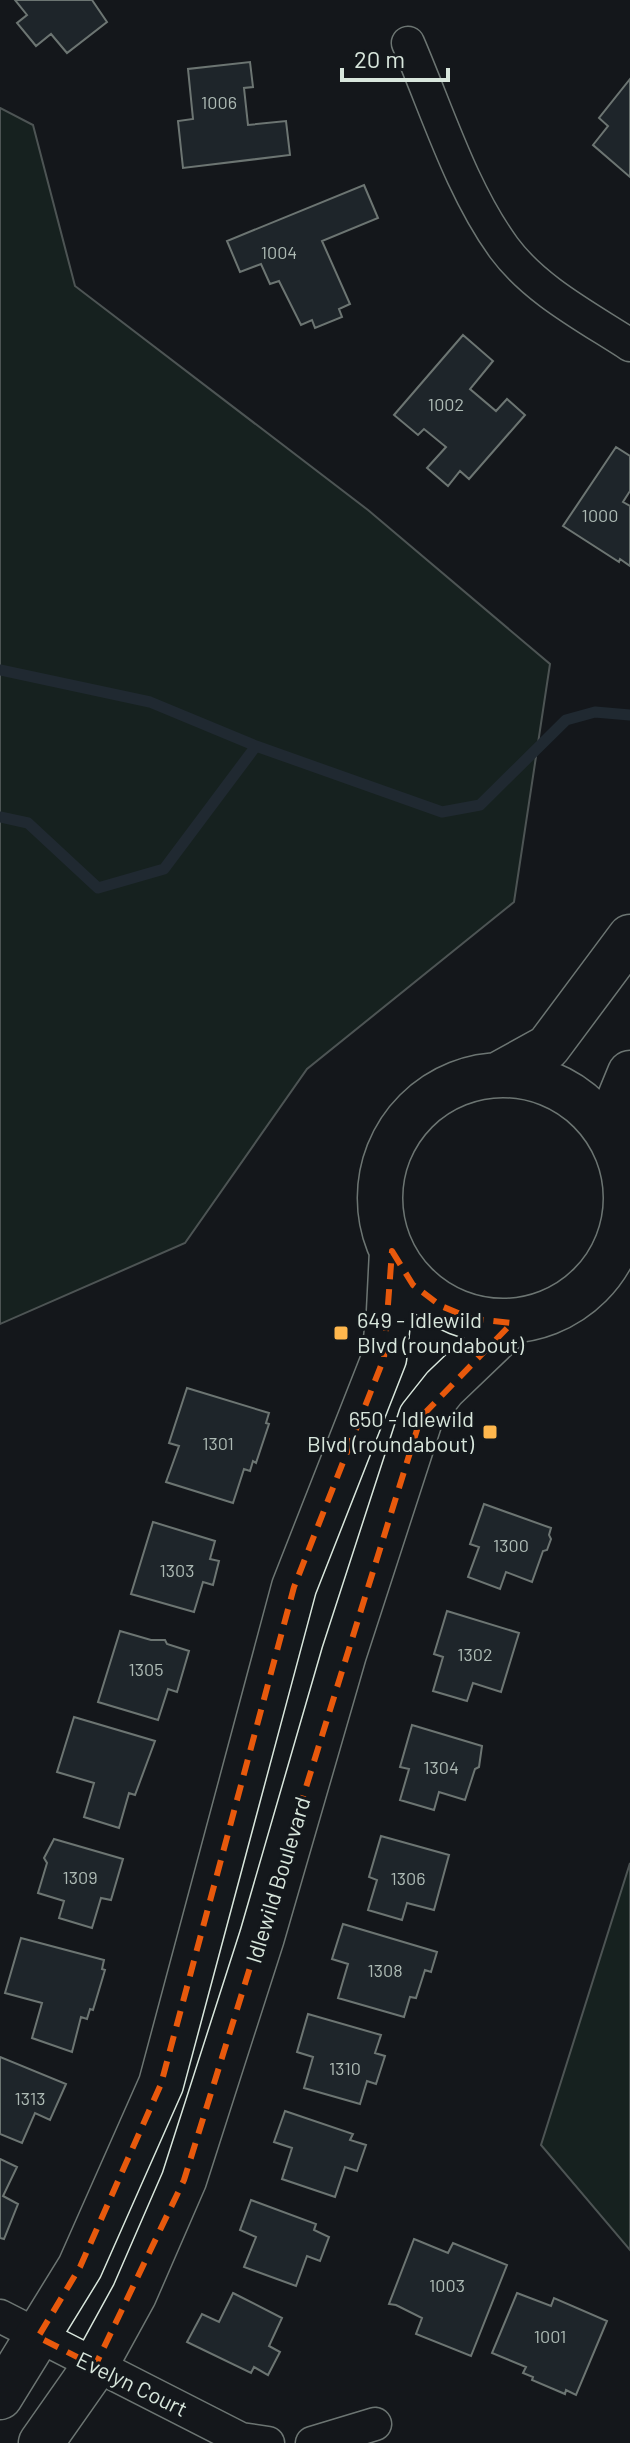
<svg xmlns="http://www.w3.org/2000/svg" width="630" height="2443" font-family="Barlow,sans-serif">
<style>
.green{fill:#1a2d24;stroke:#939e99;stroke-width:2}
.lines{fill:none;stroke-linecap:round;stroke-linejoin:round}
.stream{stroke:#2f3f4d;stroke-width:11}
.building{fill:#2c363c;stroke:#d8e6dc;stroke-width:2}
.street-casing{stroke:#d8e6dc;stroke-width:35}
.secondary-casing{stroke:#d8e6dc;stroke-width:47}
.street{stroke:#14181c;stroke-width:32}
.secondary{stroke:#14181c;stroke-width:44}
.marked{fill:none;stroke:#e8590c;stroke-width:6;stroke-dasharray:16 10;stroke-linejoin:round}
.poi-dot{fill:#ffb74d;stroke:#14181c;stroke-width:3}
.labels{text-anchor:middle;stroke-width:6;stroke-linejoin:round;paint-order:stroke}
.number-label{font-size:18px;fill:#adbab4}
.poi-label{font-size:22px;fill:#d8e6dc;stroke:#14181c;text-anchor:start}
.street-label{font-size:22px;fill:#d8e6dc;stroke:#14181c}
</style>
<rect width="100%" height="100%" fill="#14181c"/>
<path class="green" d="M 0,108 L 33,125 L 75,286 L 368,510 L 550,664 L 514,902 L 307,1069 L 185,1243 L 0,1324 Z
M 630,1863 L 630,2250 L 541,2145 Z"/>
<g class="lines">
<path class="stream" d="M 0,670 L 150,702 L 256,746
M 0,817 L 28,823 L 98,888 L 164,869 L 256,746 L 442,812 L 480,805 L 566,720 L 595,712 L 630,715"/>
</g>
<path class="building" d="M 15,0 L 92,0 L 107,22 L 67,53 L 51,34 L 36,46 L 17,23 L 27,15 Z
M 250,62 L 253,87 L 244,88 L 248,125 L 286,121 L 290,155 L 183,168 L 178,121 L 193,119 L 188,69 Z
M 630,79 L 630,177 L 593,145 L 608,126 L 599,118 Z
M 364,185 L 378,218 L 322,241 L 350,304 L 339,309 L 342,317 L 315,328 L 312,320 L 301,325 L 279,281 L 270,284 L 261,264 L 240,272 L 227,241 Z
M 463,335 L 493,361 L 470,389 L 496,411 L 507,399 L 525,415 L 469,479 L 460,471 L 448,486 L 427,468 L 446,447 L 424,429 L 418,435 L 394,415 Z
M 616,447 L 630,456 L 630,491 L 623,502 L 630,506 L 630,566 L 620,559 L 619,562 L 563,526 Z
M 187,1388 L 269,1413 L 266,1423 L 269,1424 L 256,1463 L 253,1461 L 250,1471 L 244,1469 L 233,1503 L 166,1482 L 179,1446 L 169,1443 Z
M 484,1504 L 551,1528 L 549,1535 L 551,1539 L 547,1550 L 543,1551 L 532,1582 L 506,1572 L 500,1589 L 468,1577 L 479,1547 L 470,1544 Z
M 153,1522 L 215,1541 L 210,1559 L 219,1561 L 213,1585 L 203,1582 L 194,1612 L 131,1594 Z
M 447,1611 L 519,1633 L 501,1692 L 473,1683 L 467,1701 L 433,1691 L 443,1657 L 434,1654 Z
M 120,1631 L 151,1640 L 165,1640 L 167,1644 L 189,1651 L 177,1692 L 168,1689 L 158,1720 L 98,1702 Z
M 74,1717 L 155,1741 L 135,1795 L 129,1793 L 119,1828 L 84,1817 L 94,1783 L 57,1772 Z
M 412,1725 L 482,1746 L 479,1767 L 475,1769 L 465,1800 L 439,1792 L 434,1810 L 400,1800 L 409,1769 L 400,1767 Z
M 381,1836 L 449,1855 L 434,1910 L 407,1903 L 402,1920 L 368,1910 L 377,1880 L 369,1877 Z
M 54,1839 L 123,1859 L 111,1900 L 101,1898 L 92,1928 L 59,1918 L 64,1901 L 38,1893 L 47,1863 L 44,1858 Z
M 343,1924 L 437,1952 L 431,1972 L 425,1970 L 416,1998 L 410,1997 L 404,2017 L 338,1998 L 348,1964 L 332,1959 Z
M 21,1938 L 104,1960 L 102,1969 L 105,1970 L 93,2010 L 90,2009 L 87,2019 L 81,2017 L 72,2052 L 32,2038 L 42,2003 L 5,1993 Z
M 308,2014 L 381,2035 L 375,2053 L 385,2056 L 376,2084 L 367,2081 L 360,2104 L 304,2088 L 313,2057 L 297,2052 Z
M 0,2057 L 66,2084 L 50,2120 L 35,2113 L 22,2143 L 0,2134 Z
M 285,2111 L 353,2134 L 350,2140 L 366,2145 L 357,2171 L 345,2167 L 335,2197 L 282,2179 L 292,2148 L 274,2142 Z
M 0,2159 L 17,2167 L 3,2196 L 18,2204 L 4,2239 L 0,2238 Z
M 251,2200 L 316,2224 L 314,2230 L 329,2237 L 320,2261 L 307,2256 L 296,2286 L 244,2267 L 256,2237 L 240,2230 Z
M 414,2239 L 448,2253 L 453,2243 L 507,2265 L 471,2356 L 416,2334 L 422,2318 L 396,2305 L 389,2304 Z
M 233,2293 L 282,2318 L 269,2346 L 280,2352 L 268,2375 L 254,2367 L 251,2373 L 187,2342 L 202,2314 L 219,2322 Z
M 517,2293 L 551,2306 L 554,2298 L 607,2321 L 576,2395 L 566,2390 L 565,2394 L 532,2380 L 533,2377 L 523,2373 L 526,2367 L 492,2353 Z"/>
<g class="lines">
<defs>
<path id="street" d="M 408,43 C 437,110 461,189 504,248 C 535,290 587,317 630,345
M 0,2316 L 241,2439 L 268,2443
M 312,2443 L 375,2424"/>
<path id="secondary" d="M 501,1073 L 548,1047 L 630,937
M380 1198a123 123 0 1 1 246 0a123 123 0 1 1-246 0Z
M 607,1129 L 630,1073
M 0,2397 L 80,2267 L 161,2084 L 294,1587 L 384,1358 L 389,1311 L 392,1251
M 41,2443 L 95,2366 L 134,2295 L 184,2180 L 262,1937 L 344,1654 L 421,1417 L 444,1388 L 512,1323"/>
</defs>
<use href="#street" class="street-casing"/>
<use href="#secondary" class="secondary-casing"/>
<use href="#street" class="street"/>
<use href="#secondary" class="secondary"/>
</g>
<path d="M0 0H630V2443H0ZM 392,1251 L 413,1285 L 441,1306 L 473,1319 L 512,1323 L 421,1417 L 184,2180 L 95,2366 L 38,2337 L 80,2267 L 161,2084 L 294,1587 L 384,1358 Z" fill="#14181c" fill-opacity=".55" fill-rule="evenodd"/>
<path class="marked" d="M 392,1251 L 413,1285 L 441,1306 L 473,1319 L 512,1323 L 421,1417 L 184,2180 L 95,2366 L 38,2337 L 80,2267 L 161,2084 L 294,1587 L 384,1358 Z"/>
<g class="poi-dot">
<rect x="333" y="1325" width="16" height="16" rx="4"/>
<rect x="482" y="1424" width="16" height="16" rx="4"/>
</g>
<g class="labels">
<g class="number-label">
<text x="219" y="109">1006</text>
<text x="279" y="259">1004</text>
<text x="446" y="411">1002</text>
<text x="600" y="522">1000</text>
<text x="218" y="1450">1301</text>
<text x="511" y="1552">1300</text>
<text x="177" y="1577">1303</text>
<text x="475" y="1661">1302</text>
<text x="146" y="1676">1305</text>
<text x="441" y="1774">1304</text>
<text x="80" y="1884">1309</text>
<text x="408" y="1885">1306</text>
<text x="385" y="1977">1308</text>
<text x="345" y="2075">1310</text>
<text x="30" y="2105">1313</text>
<text x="447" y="2292">1003</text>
<text x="550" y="2343">1001</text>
</g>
<g class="poi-label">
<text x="357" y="1328">649 - Idlewild<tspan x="357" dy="25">Blvd (roundabout)</tspan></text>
<text x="474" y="1427" text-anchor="end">650 - Idlewild<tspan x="474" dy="25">Blvd (roundabout)</tspan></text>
</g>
<g class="street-label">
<text transform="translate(278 1880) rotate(-73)" y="8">Idlewild Boulevard</text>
<text transform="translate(132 2384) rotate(26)" y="8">Evelyn Court</text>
</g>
</g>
<path d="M342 68v12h106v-12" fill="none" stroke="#d8e6dc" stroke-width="4"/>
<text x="354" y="68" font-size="24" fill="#d8e6dc" stroke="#14181c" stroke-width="6" paint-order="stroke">20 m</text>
</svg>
